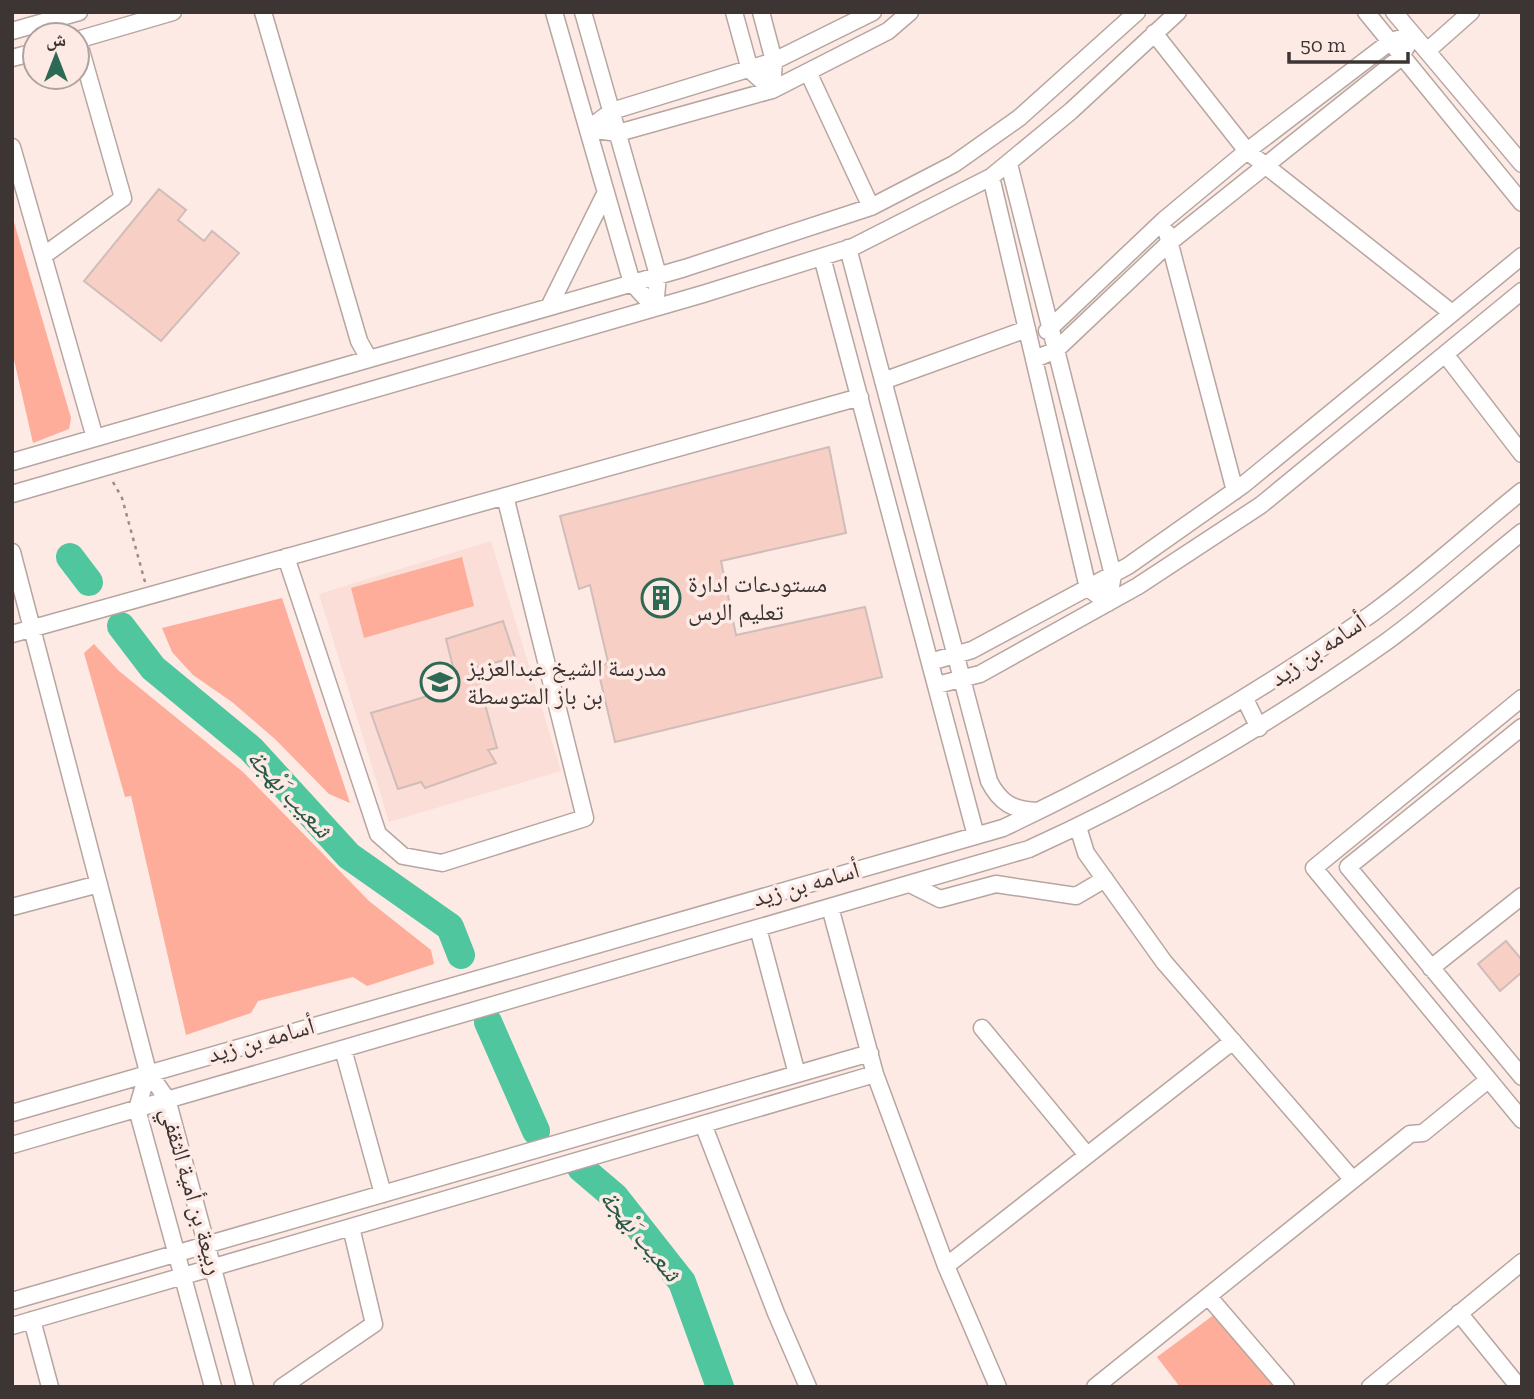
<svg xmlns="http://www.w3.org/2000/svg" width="1534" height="1399" font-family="'Zilla Slab','Noto Naskh Arabic',serif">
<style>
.built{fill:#faded7}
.green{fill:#fdad9a}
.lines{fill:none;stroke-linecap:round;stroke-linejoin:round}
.river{stroke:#4fc69e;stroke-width:28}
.building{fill:#f8cfc5;stroke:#d0bdb9;stroke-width:2}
.minor-casing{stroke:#b7a5a0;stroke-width:19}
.path{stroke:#998c89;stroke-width:2.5;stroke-dasharray:3.5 5;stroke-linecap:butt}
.minor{stroke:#fff;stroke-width:16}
.labels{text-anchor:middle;stroke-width:7;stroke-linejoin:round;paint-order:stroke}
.poi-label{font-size:24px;fill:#3c3533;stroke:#fdeae5;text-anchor:start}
.street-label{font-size:24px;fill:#3c3533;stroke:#fdeae5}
.water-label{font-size:26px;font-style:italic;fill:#275847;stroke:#fdeae5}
</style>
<rect width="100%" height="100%" fill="#fdeae5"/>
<path class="built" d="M 491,541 L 561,771 L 389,822 L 319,594 Z"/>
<path class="green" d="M 12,215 L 71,418 L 69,429 L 33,443 L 12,351 Z
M 462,557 L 474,606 L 364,638 L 351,588 Z
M 282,598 L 350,803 L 329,794 L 275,739 L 232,702 L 193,675 L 172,652 L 162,628 Z
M 94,644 L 119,671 L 243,772 L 369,901 L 431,950 L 434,964 L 367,986 L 353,977 L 258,1001 L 251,1013 L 186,1035 L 131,796 L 125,797 L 84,653 Z
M 1215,1314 L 1277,1387 L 1180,1387 L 1157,1357 Z"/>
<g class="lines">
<path class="river" d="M 70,557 L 89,582
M 121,626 L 153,668 L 251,749 L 349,856 L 450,927 L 461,955
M 488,1022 L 536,1131
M 581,1168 L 615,1197 L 682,1282 L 720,1387"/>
</g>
<path class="building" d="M 159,189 L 186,210 L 178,220 L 204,241 L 212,231 L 239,253 L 161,341 L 84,281 Z
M 829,447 L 846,533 L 721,561 L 736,635 L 865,607 L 882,677 L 615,742 L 598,670 L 608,662 L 590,585 L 579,589 L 560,516 Z
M 503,621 L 515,657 L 475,668 L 497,748 L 488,750 L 496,763 L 425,788 L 421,782 L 398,789 L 371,713 L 458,687 L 446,639 Z
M 1506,941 L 1522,960 L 1522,972 L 1500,991 L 1478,964 Z"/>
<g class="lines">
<defs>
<path id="minor" d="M 263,12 L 359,341 L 369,359
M 554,12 L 632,283 L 655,308 L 658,275 L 583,12
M 734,12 L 750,70 L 772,90 L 774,61 L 761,12
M 1366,12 L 1522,203
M 1394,12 L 1522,164
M 12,31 L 79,12
M 1154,33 L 1247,151 L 1452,313
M 77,40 L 173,12
M 1427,51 L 1471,12
M 12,58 L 35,52
M 808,72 L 871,207
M 588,129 L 618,133 L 772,90 L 888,31 L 910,12
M 588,129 L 612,111 L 774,61 L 873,12
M 12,147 L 95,438
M 991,177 L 1088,588 L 1108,603 L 1113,575 L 1009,164
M 1167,233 L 1235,491
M 848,248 L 989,781 C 1000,803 1013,810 1037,811
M 43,256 L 123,198 L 78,40
M 822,257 L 976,836
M 549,307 L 606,192
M 1047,331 L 1164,220 L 1247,151 L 1391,41 L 1413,35
M 1445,354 L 1522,454
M 1035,359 L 1056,350 L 1170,242 L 1400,58 L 1413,35
M 883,381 L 1027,329
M 12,462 L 685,268 L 871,207 L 954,164 L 1019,118 L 1137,12
M 12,494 L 703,294 L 853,247 L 991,177 L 1071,111 L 1178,12
M 12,552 L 148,1072 L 167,1099 L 245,1387
M 286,557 L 378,834 L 403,856 L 442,863 L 585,818 L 505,496
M 12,634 L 860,397
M 930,662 L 972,650 L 1128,566 L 1243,485 L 1522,256
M 937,685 L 980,674 L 1138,586 L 1261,505 L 1522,291
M 1522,698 L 1314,868 L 1522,1120
M 1245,699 L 1259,728
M 1522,727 L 1348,867 L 1522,1077
M 1078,827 L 1086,853 L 1164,962 L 1353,1180
M 910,884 L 940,899 L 996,884 L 1076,896 L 1105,879
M 12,907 L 99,884
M 830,907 L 875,1074 L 946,1266 L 998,1387
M 758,928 L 797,1074
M 1431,968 L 1522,896
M 982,1028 L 1087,1155
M 343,1049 L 383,1194
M 148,1072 L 137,1109 L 213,1387
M 12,1113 L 1003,828 C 1132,767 1253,697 1370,615 C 1423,577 1471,532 1522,491
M 703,1124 L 776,1313 L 808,1387
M 12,1145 L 1029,849 C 1155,792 1273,722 1386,642 C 1433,608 1477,568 1522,532
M 946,1266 L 1233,1041
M 1208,1296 L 1286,1387
M 12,1301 L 870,1053
M 1459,1313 L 1519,1387
M 32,1320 L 50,1387
M 12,1326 L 875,1074
M 282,1387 L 374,1324 L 351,1227
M 1095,1387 L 1410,1134 L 1423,1133 L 1488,1080
M 1370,1387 L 1522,1262"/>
</defs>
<use href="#minor" class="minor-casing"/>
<path class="path" d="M 113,482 L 122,498 L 145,582"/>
<use href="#minor" class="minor"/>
</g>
<defs>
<symbol id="building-ring" viewBox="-11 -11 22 22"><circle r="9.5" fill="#fdeae5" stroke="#2d6954" stroke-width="1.5"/><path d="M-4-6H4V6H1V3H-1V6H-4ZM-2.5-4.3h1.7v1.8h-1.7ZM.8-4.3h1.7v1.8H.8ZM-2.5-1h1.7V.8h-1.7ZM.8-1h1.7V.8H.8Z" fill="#2d6954"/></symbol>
<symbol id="school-ring" viewBox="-11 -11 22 22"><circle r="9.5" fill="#fdeae5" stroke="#2d6954" stroke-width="1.5"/><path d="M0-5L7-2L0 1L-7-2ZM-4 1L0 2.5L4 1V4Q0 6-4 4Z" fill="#2d6954"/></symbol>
</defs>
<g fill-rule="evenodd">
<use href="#building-ring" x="639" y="576" width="44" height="44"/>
<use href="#school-ring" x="418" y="660" width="44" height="44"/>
</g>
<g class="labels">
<g class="poi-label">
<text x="688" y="592">مستودعات ادارة<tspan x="688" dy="28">تعليم الرس</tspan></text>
<text x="467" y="676">مدرسة الشيخ عبدالعزيز<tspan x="467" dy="28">بن باز المتوسطة</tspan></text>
</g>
<g class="street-label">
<text transform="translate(1318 650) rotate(-34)" y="8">أسامه بن زيد</text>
<text transform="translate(806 884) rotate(-16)" y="8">أسامه بن زيد</text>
<text transform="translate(261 1040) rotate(-16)" y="8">أسامه بن زيد</text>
<text transform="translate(192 1191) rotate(74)" y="8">ربيعة بن أمية الثقفي</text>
</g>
<g class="water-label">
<text transform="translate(290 793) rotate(47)" y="9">شعيب بَهْجة</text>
<text transform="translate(641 1235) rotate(50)" y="9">شعيب بَهْجة</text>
</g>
</g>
<rect width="1534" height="1399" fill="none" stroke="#3c3533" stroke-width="28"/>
<g transform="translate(56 56)"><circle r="33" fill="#fdeae5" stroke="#b0a29e" stroke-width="2"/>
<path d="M0-5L12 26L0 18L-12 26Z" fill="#2d6954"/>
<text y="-10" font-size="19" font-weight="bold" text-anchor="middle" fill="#3c3533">ش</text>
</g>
<path d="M1289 52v10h119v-10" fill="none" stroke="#3c3533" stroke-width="3.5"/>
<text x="1300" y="52" font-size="21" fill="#3c3533" stroke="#fdeae5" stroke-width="5" paint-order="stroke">50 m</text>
</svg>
